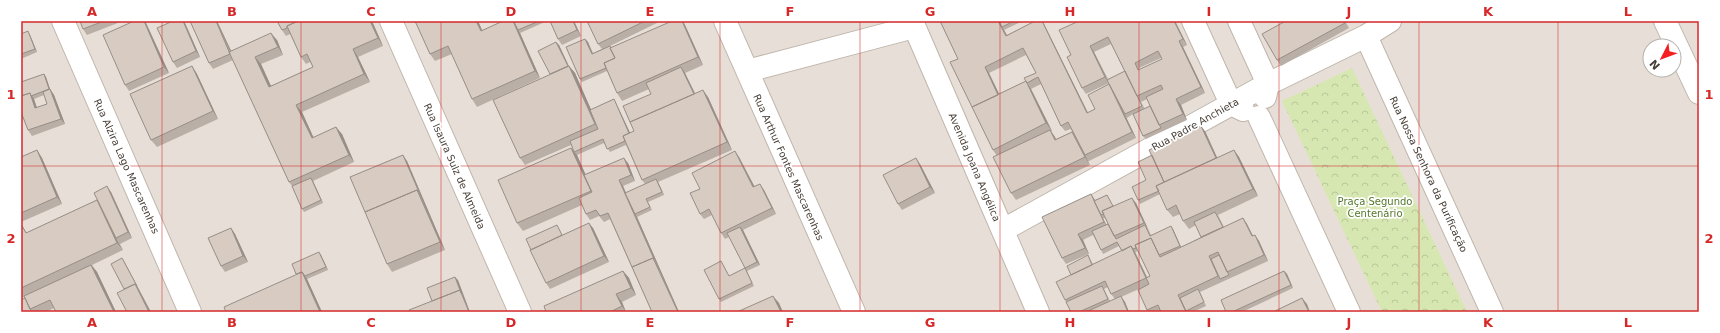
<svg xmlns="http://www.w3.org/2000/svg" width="1720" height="333" font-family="'DejaVu Sans',sans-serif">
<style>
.residential{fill:#e7dfd7;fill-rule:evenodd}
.park{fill:url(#park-crowns)}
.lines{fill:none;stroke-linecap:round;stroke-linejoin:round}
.minor-casing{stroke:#bfb5ab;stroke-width:24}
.minor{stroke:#fff;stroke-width:22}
.wall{fill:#baafa6;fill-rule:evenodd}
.shaded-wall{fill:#978e87}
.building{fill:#d8cbc1;stroke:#978e87;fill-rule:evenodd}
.grid{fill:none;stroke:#d62828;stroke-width:1;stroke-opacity:0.55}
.labels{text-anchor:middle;stroke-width:3.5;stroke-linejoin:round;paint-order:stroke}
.street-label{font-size:10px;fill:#473e37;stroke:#fff}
.park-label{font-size:10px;fill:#54782b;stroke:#fff}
.neatline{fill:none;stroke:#d62828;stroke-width:1.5}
.grid-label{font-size:13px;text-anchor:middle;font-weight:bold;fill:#d62828}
</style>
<defs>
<pattern id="park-crowns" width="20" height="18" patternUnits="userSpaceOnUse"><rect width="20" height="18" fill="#d7e7b2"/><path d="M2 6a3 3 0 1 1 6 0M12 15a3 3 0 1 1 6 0" fill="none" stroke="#bac79a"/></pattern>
</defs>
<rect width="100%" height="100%" fill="#f4eee8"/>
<path class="residential" d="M 21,21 L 1699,21 L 1699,312 L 21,312 ZM 1650,46 L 1674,46 L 1674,70 L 1650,70 Z"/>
<path class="park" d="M 1352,68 L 1467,312 L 1382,312 L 1282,101 Z"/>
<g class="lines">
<defs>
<path id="minor" d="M 63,21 L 190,312
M 391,21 L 520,312
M 725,21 L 854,312
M 912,21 L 1038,312
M 1193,21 L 1231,104 L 1243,110
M 1239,21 L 1268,84 L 1265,97
M 1665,21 L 1699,93
M 1366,36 L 1492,312
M 747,71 L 914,27
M 1259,117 L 1349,312
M 1003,230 L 1268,84 L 1366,36 L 1390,21"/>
</defs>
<use href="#minor" class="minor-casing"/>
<use href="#minor" class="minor"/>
</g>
<path class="wall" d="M 80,21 L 123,21 L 87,35 L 83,29 Z
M 134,21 L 145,21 L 146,23 L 169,73 L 129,91 L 125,85 Z
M 173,21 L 184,21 L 200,57 L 177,68 L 173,62 Z
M 190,21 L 217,21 L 231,51 L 277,40 L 283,55 L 261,64 L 271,86 L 313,67 L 310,62 L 306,64 L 301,57 L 290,34 L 286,36 L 282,30 L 277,21 L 372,21 L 383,46 L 358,57 L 370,82 L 302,112 L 313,137 L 342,134 L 354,162 L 313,181 L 323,203 L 304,212 L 302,209 L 292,186 L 289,182 L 233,60 L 213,69 L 209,63 Z
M 415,21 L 478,21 L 482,30 L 516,21 L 547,21 L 520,33 L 540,78 L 477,107 L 472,99 L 452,54 L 435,61 L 430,54 Z
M 550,21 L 574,21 L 581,36 L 562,45 L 558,39 Z
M 587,21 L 661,21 L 610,46 L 612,48 L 685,25 L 703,65 L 685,73 L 695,93 L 708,97 L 732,150 L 658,182 L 664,195 L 648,202 L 652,210 L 637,217 L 679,312 L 652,312 L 610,219 L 604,222 L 599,216 L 590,220 L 586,214 L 582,205 L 523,231 L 517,223 L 571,148 L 574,152 L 571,145 L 525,165 L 520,158 L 550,74 L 556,42 L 559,45 L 569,66 L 575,73 L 591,110 L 614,99 L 616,103 L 630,133 L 634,131 L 651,94 L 649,89 L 622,101 L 617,93 L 607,71 L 582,82 L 580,79 L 585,39 L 588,42 L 593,53 L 602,49 L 598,44 ZM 604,143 L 610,152 L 626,145 L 642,180 L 645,184 L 626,193 L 623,186 L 635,181 L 628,163 L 585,174 L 577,155 Z
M 940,21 L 1023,21 L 1004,30 L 1007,35 L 1035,21 L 1042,21 L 1044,24 L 1088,113 L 1095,109 L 1109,84 L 1109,83 L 1086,94 L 1082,88 L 1071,55 L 1079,21 L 1175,21 L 1187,45 L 1183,47 L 1205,93 L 1181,105 L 1187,120 L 1146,139 L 1143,136 L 1133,114 L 1127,118 L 1126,117 L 1136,138 L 1089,161 L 1088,161 L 1090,165 L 1016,200 L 1011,193 L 997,156 L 993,150 L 958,59 ZM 1111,44 L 1125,71 L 1108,79 L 1094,52 ZM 1026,55 L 1036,73 L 1027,83 L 1031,89 L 1041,84 L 1061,126 L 1065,131 L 1071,129 L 1072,132 L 1056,139 L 1051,131 L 1052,131 L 1031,89 L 1026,81 L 999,94 L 989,73 ZM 1161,58 L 1162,59 L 1139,70 L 1139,68 ZM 1147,99 L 1150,106 L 1145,109 L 1141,102 Z
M 1284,21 L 1345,21 L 1349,28 L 1281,66 L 1277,60 Z
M 21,34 L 30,35 L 37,52 L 21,59 Z
M 192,66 L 197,74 L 218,119 L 157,147 L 151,140 Z
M 44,74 L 46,77 L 50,89 L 54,95 L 65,124 L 32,136 L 28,130 L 21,112 ZM 44,95 L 47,104 L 37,108 L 34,99 Z
M 1205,131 L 1217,158 L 1234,150 L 1239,157 L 1258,196 L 1218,215 L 1224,227 L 1243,218 L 1247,224 L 1253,236 L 1259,241 L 1268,261 L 1200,292 L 1206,306 L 1193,312 L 1161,312 L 1161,311 L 1159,312 L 1149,312 L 1147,310 L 1139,289 L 1121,297 L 1125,302 L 1129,312 L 1071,312 L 1065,300 L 1071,275 L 1088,255 L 1093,264 L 1122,251 L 1119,246 L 1103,254 L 1101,250 L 1093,235 L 1083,240 L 1089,254 L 1066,264 L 1062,258 L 1095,200 L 1107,195 L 1113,206 L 1136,203 L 1151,235 L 1173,229 L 1181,247 L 1201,237 L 1196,225 L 1189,229 L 1183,221 L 1180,214 L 1173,217 L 1167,210 L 1160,194 L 1140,204 L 1138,200 L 1146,180 ZM 1103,218 L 1103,219 L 1105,218 L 1108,224 L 1106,224 ZM 1138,251 L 1150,276 L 1147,277 L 1135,252 ZM 1108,287 L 1111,294 L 1115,299 L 1110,301 L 1104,289 Z
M 37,150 L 42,158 L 62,204 L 21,222 L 21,157 Z
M 739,157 L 754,187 L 764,190 L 776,214 L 743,230 L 760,265 L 747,271 L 754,286 L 721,302 L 719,299 L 721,261 L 729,276 L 745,268 L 729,237 L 725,239 L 721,233 L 712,215 L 704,219 L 700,214 L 700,189 Z
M 407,161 L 445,250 L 392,272 L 387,264 Z
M 920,164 L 935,193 L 902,210 L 898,204 Z
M 111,192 L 132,238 L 120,244 L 123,250 L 92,265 L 97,272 L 116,312 L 56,312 L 54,308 L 46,312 L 21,312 L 25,298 L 24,297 L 21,298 L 21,224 L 27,233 L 97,200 Z
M 557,225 L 562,235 L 593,228 L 609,262 L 550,289 L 546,283 Z
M 231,228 L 235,234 L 248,262 L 225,272 L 221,266 Z
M 321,255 L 328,270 L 307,279 L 322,312 L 296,274 Z
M 623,271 L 629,278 L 636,295 L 622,302 L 626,312 L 546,312 Z
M 1284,271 L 1287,274 L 1293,288 L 1242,312 L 1226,312 Z"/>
<path class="shaded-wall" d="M 144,21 L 145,21 L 146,23 L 169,73 L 164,67 Z
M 183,21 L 184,21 L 185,23 L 200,57 L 196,51 Z
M 216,21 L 217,21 L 235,59 L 231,53 Z
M 370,21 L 372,21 L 383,46 L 378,38 Z
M 476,21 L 478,21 L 486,39 L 481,31 Z
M 513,21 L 514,21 L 517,25 L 518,30 L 520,33 L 540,78 L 535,71 Z
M 573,21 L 574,21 L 581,36 L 577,30 Z
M 682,21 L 683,21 L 685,25 L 703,65 L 698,57 Z
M 998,21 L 1004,30 L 1010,41 L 1006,36 Z
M 1042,21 L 1044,24 L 1091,119 L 1087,113 Z
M 1174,21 L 1175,21 L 1187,45 L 1183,39 Z
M 28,31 L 30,35 L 37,52 L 35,49 Z
M 271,33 L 277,40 L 283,55 L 278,47 Z
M 585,39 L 588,42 L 594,57 L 592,54 Z
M 1179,41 L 1183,47 L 1205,93 L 1201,87 Z
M 556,42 L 559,45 L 570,69 L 568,66 Z
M 1090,46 L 1094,52 L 1109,83 L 1105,77 Z
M 353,49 L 358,57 L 370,82 L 364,74 Z
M 255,57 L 261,64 L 275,95 L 269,87 Z
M 192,66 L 197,74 L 218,119 L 213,111 Z
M 569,66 L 575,73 L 601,132 L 595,124 Z
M 681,67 L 685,73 L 699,102 L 695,96 Z
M 985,67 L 989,73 L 1003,102 L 999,97 Z
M 44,74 L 46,77 L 51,92 L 49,89 Z
M 1026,81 L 1031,89 L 1052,131 L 1046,123 Z
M 1109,84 L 1126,117 L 1136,138 L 1132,132 Z
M 50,89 L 54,95 L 65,124 L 61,119 Z
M 703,90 L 708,97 L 732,150 L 727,142 Z
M 30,93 L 34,99 L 39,114 L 35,108 Z
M 614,99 L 616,103 L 634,141 L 631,138 Z
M 1176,99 L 1181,105 L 1187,120 L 1183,114 Z
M 296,105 L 302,112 L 317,145 L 312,138 Z
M 1201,126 L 1205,131 L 1221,166 L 1217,160 Z
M 336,127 L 342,134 L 354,162 L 349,155 Z
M 1050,130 L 1055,137 L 1060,148 L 1055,140 Z
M 1078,139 L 1085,155 L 1090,165 L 1085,157 Z
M 571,148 L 577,155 L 596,198 L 591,191 Z
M 37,150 L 42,158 L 62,204 L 57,197 Z
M 1234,150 L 1239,157 L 1258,196 L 1253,189 Z
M 735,151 L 739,157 L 758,193 L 753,187 Z
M 403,155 L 407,161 L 445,250 L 440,242 Z
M 624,158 L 628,163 L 635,181 L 631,175 Z
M 916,158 L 920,164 L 935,193 L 930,187 Z
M 311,178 L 313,181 L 323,203 L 321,200 Z
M 656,179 L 658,182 L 664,195 L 662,192 Z
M 619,180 L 623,186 L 635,213 L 635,214 L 637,217 L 679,312 L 678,312 Z
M 760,184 L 764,190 L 776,214 L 772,208 Z
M 107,186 L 111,192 L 132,238 L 128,232 Z
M 1091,194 L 1095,200 L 1102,215 L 1101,215 L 1108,228 L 1104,222 Z
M 1132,198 L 1136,203 L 1148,229 L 1144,223 Z
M 102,208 L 116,238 L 119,244 L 123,250 L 117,243 Z
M 1243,218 L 1247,224 L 1256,242 L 1252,236 Z
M 589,223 L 593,228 L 609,262 L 604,256 Z
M 1171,226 L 1173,229 L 1182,249 L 1180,246 Z
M 740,227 L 743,230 L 760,265 L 757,262 Z
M 231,228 L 235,234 L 248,262 L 243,256 Z
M 1078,234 L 1083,240 L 1089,254 L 1085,248 Z
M 1255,235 L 1259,241 L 1268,261 L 1264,255 Z
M 1131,246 L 1135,252 L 1150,284 L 1146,278 Z
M 319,252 L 321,255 L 328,270 L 326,267 Z
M 122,258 L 124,261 L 151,312 L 149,312 Z
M 91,265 L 97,272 L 116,312 L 114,312 Z
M 623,271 L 629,278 L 636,295 L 631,288 Z
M 1284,271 L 1287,274 L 1293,288 L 1291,285 Z
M 302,272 L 307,279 L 322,312 L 320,312 Z
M 455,277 L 458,280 L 470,312 L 469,312 L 460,290 Z
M 616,294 L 622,302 L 626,312 L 622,306 Z
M 773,296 L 779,303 L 783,312 L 781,312 Z
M 1121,296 L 1125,302 L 1129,312 L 1128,312 Z
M 1302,298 L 1307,304 L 1310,312 L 1309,312 Z"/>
<path class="building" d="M 80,21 L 104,21 L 83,29 Z
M 134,21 L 144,21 L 164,67 L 125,85 L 103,35 Z
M 173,21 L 183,21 L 196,51 L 173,62 L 157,28 Z
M 190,21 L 216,21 L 230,54 L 209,63 Z
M 277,21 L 298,21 L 287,26 L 287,28 L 282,30 Z
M 298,21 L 370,21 L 378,38 L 353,49 L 364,74 L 296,105 L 312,138 L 336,127 L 349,155 L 289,182 L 229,52 L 271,33 L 278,47 L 255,57 L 269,87 L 313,67 L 307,54 L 301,57 L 287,26 Z
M 415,21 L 476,21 L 481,31 L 503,21 L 513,21 L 535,71 L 472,99 L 448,46 L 430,54 Z
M 516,21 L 539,21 L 518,30 L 514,22 Z
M 550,21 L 573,21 L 577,30 L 558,39 Z
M 587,21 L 645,21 L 598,44 Z
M 672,21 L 682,21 L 698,57 L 617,93 L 604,63 L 615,58 L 610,48 Z
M 940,21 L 998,21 L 1006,36 L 1035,21 L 1042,21 L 1087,113 L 1095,109 L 1088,95 L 1109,84 L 1132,132 L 1085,155 L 1068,122 L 1061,126 L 1038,77 L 1027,83 L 1024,78 L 1036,73 L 1023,48 L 985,67 L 998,95 L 972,107 L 950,62 L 958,59 Z
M 999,21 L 1014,21 L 1002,27 Z
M 1079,21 L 1174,21 L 1183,39 L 1179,41 L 1201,87 L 1176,99 L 1183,114 L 1159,125 L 1146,97 L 1163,89 L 1161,85 L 1137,96 L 1108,37 L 1090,46 L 1105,77 L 1082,88 L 1067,57 L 1071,55 L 1059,30 ZM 1158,51 L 1162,59 L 1138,70 L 1135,63 Z
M 1284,21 L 1344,21 L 1345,23 L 1277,60 L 1262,34 L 1284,22 Z
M 28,31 L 35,49 L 21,54 L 21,34 Z
M 585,39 L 592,54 L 610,46 L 611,48 L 610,48 L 615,58 L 604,63 L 606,68 L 580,79 L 566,47 Z
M 556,42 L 568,66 L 550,74 L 538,51 Z
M 192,66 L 213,111 L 151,140 L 130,94 Z
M 569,66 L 595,124 L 520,158 L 493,100 Z
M 681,67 L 694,94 L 630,122 L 623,106 L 651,94 L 646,83 Z
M 1125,71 L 1142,106 L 1125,114 L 1107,80 Z
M 44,74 L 49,89 L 31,96 L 30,93 L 21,96 L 21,82 Z
M 1026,81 L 1046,123 L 993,150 L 972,107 Z
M 50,89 L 61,119 L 28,130 L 21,112 L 21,96 L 30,93 L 35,108 L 47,104 L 43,92 Z
M 703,90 L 727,142 L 642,180 L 623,136 L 634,131 L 630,122 Z
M 614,99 L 629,133 L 623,136 L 625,141 L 607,149 L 603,139 L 574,152 L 570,141 L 598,129 L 590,110 Z
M 1150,106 L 1161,128 L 1143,136 L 1133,114 Z
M 1201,126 L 1216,158 L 1164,182 L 1149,150 Z
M 1050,130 L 1055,140 L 1072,132 L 1085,157 L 1011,193 L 993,157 Z
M 571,148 L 591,191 L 517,223 L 498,180 Z
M 37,150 L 57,197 L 21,213 L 21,157 Z
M 1234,150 L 1253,189 L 1183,221 L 1176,205 L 1167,210 L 1156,186 Z
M 735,151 L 753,187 L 760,184 L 772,208 L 721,233 L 709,209 L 700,214 L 690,193 L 700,189 L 692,173 Z
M 403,155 L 419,192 L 417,190 L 365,212 L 350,177 Z
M 1152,155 L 1164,182 L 1156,186 L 1159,191 L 1138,200 L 1132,187 L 1146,180 L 1138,162 Z
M 624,158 L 631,175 L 619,180 L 654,259 L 653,258 L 632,267 L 608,213 L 600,216 L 596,210 L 586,214 L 579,198 L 592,192 L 584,175 Z
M 916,158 L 930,187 L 898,204 L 883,175 Z
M 311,178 L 321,200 L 302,209 L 292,186 Z
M 656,179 L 662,192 L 646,199 L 650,207 L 635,214 L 625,193 Z
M 107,186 L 128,232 L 116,238 L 94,193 Z
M 417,190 L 440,242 L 387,264 L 365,212 Z
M 1091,194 L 1104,222 L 1078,234 L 1085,248 L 1062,258 L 1042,217 Z
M 1107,195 L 1113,206 L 1102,211 L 1104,214 L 1101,215 L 1094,201 Z
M 1132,198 L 1144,223 L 1114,236 L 1102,211 Z
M 97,200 L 117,243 L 21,288 L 21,224 L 26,233 Z
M 1215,212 L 1223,227 L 1201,237 L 1194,222 Z
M 1243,218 L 1252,236 L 1255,235 L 1264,255 L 1227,272 L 1218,252 L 1209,256 L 1218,276 L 1178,295 L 1186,312 L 1161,312 L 1158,305 L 1147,310 L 1138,290 L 1149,284 L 1146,278 L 1150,276 L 1135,245 L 1151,238 L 1160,257 Z
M 589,223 L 604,256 L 546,283 L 530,250 Z
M 1108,224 L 1116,239 L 1145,225 L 1150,236 L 1171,226 L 1180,246 L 1159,255 L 1151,238 L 1135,245 L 1136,248 L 1133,249 L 1131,246 L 1122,251 L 1117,242 L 1101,250 L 1092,231 Z
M 557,225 L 562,235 L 531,250 L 526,239 Z
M 740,227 L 757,262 L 745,268 L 727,233 Z
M 231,228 L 243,256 L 221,266 L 208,238 Z
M 1131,246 L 1146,278 L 1111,294 L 1105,281 L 1065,300 L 1056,282 Z
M 319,252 L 326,267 L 305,276 L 302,272 L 296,274 L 292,264 Z
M 1088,255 L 1092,265 L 1071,275 L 1067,266 Z
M 1219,255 L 1229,275 L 1220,279 L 1211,259 Z
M 122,258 L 137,286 L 135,284 L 124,289 L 111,264 Z
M 653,258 L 678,312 L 652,312 L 632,267 Z
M 721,261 L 729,276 L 745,268 L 752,283 L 719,299 L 704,270 Z
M 91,265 L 114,312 L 56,312 L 50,300 L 30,309 L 24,296 Z
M 623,271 L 631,288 L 616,294 L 622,306 L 610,312 L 546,312 L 544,306 Z
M 1284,271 L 1291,285 L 1232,312 L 1226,312 L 1221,300 Z
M 302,272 L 320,312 L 226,312 L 224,307 Z
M 455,277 L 461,293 L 460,290 L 432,301 L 427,288 Z
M 135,284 L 149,312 L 127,312 L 117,293 Z
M 1102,286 L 1108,299 L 1079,312 L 1071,312 L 1066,302 Z
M 1198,289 L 1204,302 L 1186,311 L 1180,298 Z
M 460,290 L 469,312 L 410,312 L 409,310 Z
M 773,296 L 781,312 L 737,312 Z
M 1121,296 L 1128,312 L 1086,312 Z
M 25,298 L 30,309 L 32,312 L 21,312 L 21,300 Z
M 1302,298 L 1309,312 L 1273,312 Z"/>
<path class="grid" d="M 162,21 L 162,312M 301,21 L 301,312M 441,21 L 441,312M 581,21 L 581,312M 720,21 L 720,312M 860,21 L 860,312M 1000,21 L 1000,312M 1139,21 L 1139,312M 1279,21 L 1279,312M 1419,21 L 1419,312M 1558,21 L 1558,312M 21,166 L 1699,166"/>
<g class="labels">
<g class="street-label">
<text transform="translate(1195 124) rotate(-29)" y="4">Rua Padre Anchieta</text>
<text transform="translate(127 166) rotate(66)" y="4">Rua Alzira Lago Mascarenhas</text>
<text transform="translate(455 166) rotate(66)" y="4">Rua Isaura Sulz de Almeida</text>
<text transform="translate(789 167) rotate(66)" y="4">Rua Arthur Fontes Mascarenhas</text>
<text transform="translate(975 167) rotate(67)" y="4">Avenida Joana Angélica</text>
<text transform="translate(1429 174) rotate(65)" y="4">Rua Nossa Senhora da Purificação</text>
</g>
<g class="park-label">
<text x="1375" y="205">Praça Segundo<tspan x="1375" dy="12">Centenário</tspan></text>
</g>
</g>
<rect width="1720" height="333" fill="none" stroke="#ffffff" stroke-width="44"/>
<g transform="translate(1662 58) rotate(228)"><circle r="19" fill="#ffffff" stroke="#b5b2af"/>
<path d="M0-3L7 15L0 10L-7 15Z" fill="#f41f21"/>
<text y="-6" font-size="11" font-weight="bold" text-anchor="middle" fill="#473e37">N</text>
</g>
<rect x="22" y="22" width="1676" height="289" class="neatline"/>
<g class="grid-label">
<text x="92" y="16">A</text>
<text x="232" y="16">B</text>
<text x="371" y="16">C</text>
<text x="511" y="16">D</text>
<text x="650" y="16">E</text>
<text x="790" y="16">F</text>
<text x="930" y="16">G</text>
<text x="1070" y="16">H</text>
<text x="1209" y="16">I</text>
<text x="1349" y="16">J</text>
<text x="1488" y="16">K</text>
<text x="1628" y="16">L</text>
<text x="11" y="99">1</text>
<text x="1709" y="99">1</text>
<text x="11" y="243">2</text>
<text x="1709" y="243">2</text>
<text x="92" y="327">A</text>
<text x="232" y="327">B</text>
<text x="371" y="327">C</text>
<text x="511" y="327">D</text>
<text x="650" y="327">E</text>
<text x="790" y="327">F</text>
<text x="930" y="327">G</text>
<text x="1070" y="327">H</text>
<text x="1209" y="327">I</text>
<text x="1349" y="327">J</text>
<text x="1488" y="327">K</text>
<text x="1628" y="327">L</text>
</g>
</svg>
